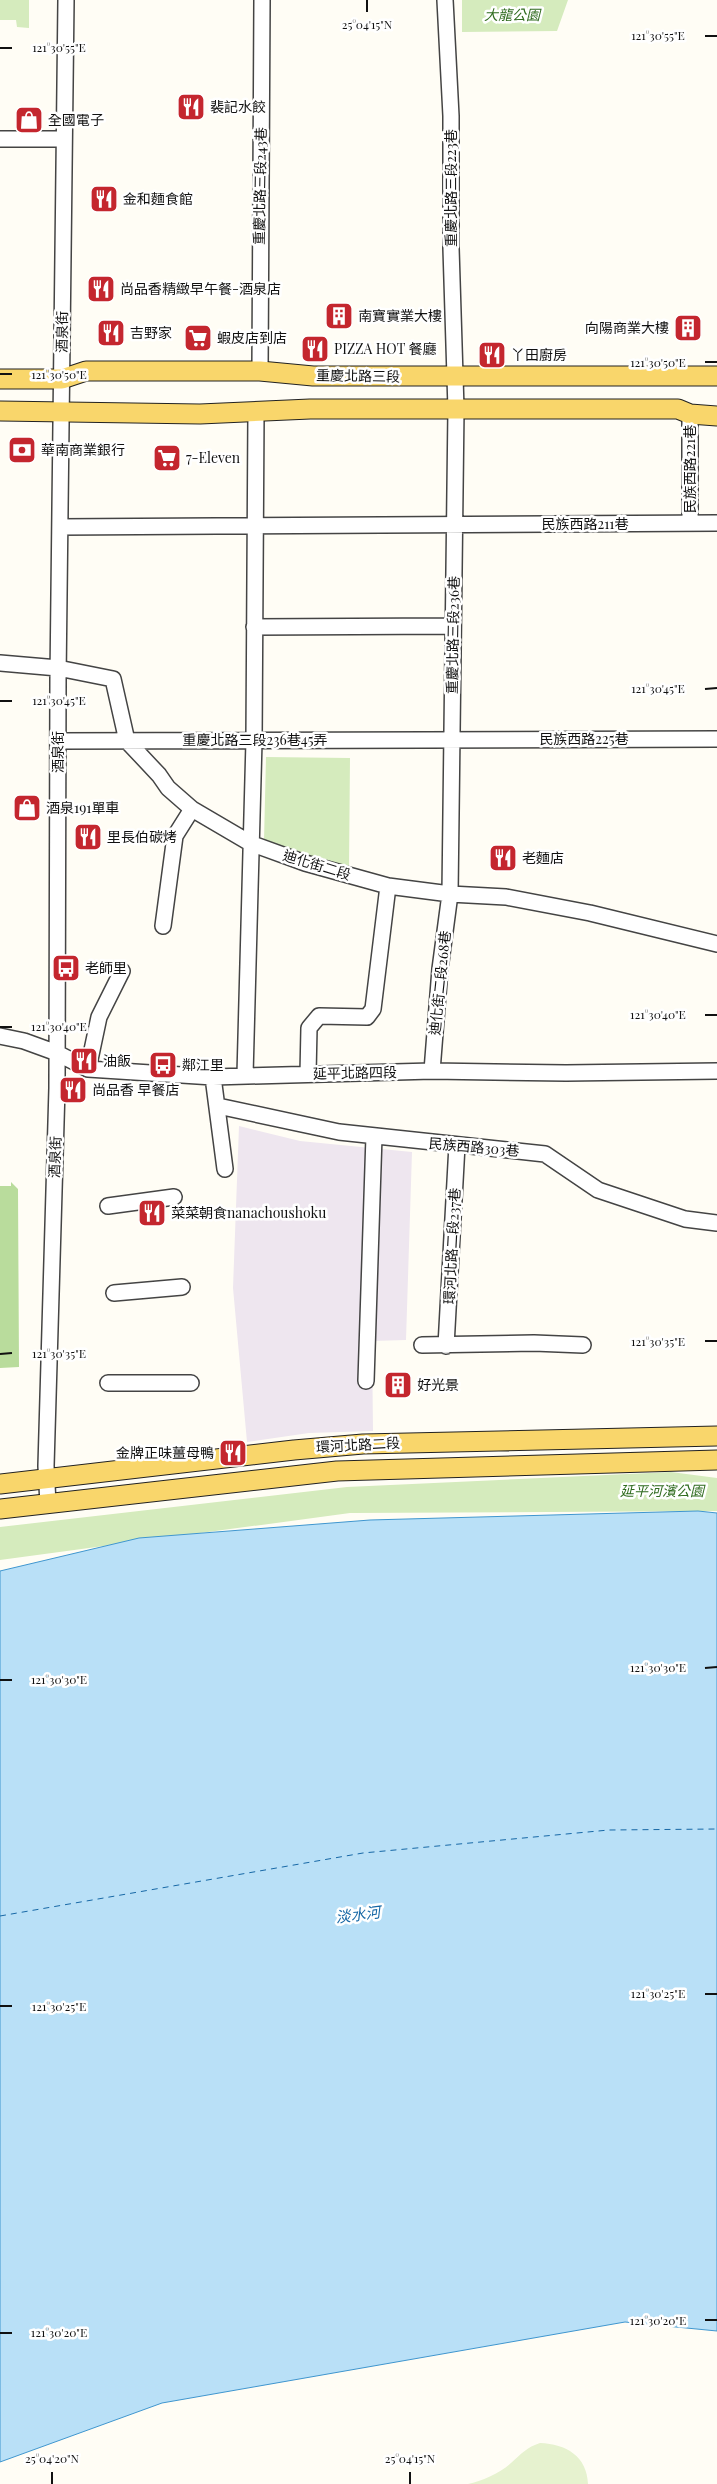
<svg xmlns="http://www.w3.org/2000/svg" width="717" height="2484" font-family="'Playfair Display','Noto Sans TC',serif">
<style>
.industrial{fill:#eee6ef}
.green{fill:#d5ebbd}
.forest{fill:#b9dc9c}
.pitch{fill:#e6f2cf}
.water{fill:#b9e0f7;stroke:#3f96cf}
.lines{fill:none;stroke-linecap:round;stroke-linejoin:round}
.ferry{stroke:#1768a6;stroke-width:1;stroke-dasharray:6 5;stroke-linecap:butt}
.minor-casing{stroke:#444;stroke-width:18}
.major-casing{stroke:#222;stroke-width:21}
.minor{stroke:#fff;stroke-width:15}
.major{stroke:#f9d66b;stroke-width:19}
.ticks{fill:none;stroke:#111;stroke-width:2}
.labels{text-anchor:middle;stroke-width:5;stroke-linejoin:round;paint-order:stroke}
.park-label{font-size:14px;font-style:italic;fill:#2f6b1f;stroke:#fff}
.poi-label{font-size:14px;fill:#111;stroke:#fff;text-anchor:start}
.street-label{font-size:14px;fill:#111;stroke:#fff}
.water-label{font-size:15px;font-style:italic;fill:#1768a6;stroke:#fff}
.ticks-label{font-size:12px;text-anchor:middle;fill:#111;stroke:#fff;stroke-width:5;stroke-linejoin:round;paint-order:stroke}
</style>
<rect width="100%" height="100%" fill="#fffdf5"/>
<path class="industrial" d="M 239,1126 L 300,1141 L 412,1152 L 406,1340 L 372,1341 L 373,1431 L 309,1433 L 247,1442 L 233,1288 Z"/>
<path class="green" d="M 0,0 L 29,0 L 29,28 L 17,27 L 16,20 L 0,20 Z
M 462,0 L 568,0 L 557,31 L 462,32 Z
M 266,757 L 350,758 L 349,868 L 264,841 Z
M 671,1472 L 717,1478 L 717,1511 L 350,1513 L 0,1560 L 0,1527 L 347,1487 Z"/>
<path class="forest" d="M 11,1182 L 18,1189 L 19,1367 L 0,1368 L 0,1186 L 11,1186 Z"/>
<path class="pitch" d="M 540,2443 C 566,2444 587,2456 588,2484 L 468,2484 C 482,2481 500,2473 511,2463 C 521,2454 527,2447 540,2443 Z"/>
<path class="water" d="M 698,1511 L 717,1513 L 717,2331 L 625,2322 L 162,2403 L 0,2462 L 0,1571 L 139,1538 L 370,1520 Z"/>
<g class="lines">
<path class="ferry" d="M 0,1916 L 363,1853 L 609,1830 L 717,1829"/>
<defs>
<path id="minor" d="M 0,139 L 64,139
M 260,371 L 262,0
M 690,414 L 690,523
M 60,527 L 717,523
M 254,627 L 453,626
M 0,663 L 58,668 L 113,679 L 127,741 L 159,775 L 168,788 L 192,809 L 250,843 L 305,863 L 388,886 L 450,894 L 506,897 L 590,913 L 717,944
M 58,741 L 717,739
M 163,926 L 175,836 L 192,809
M 0,1036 L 24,1041 L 57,1053 L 88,1069 L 213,1077 L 432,1071 L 566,1073 L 717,1071
M 88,1069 L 99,1017 L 122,971
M 432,1071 L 440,969 L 450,894 L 456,409 L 451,248 L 451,116 L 445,0
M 308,1074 L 309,1028 L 319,1016 L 367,1017 L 373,1009 L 388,886
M 245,1075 L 254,741 L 256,412
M 213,1077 L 225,1169
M 218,1106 L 339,1132 L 545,1154 L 598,1190 L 685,1219 L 717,1223
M 108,1206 L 174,1197
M 114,1293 L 182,1287
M 422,1345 L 534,1343 L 583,1345
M 446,1346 L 457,1145
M 366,1381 L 374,1136
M 108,1383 L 191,1383
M 48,1504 L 46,1466 L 57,1088 L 58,679 L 66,0"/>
<path id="major" d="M 0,379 L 62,379 L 86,371 L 260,371 L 313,376 L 717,376
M 0,411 L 200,414 L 310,409 L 678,409 L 690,414 L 717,416
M 0,1484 L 294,1450 L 363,1444 L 717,1436
M 0,1509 L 337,1471 L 717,1460"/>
</defs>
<use href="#minor" class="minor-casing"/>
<use href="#major" class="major-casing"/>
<use href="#minor" class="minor"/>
<use href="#major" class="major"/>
</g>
<path class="ticks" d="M 367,0 L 367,12M 705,36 L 717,36M 0,48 L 12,48M 705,362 L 717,362M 0,374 L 12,374M 705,689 L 717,688M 0,701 L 12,701M 705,1015 L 717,1015M 0,1027 L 12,1027M 705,1341 L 717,1341M 0,1354 L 12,1353M 705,1668 L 717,1667M 0,1680 L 12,1680M 705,1994 L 717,1994M 0,2006 L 12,2006M 705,2320 L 717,2320M 0,2333 L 12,2333M 52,2472 L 52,2484M 410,2472 L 410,2484"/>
<defs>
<symbol id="restaurant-square" viewBox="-11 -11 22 22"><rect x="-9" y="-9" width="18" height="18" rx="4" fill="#c4262e" stroke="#fff"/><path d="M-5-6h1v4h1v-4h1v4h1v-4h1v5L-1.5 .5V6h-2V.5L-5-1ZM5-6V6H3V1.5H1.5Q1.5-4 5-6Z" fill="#fff"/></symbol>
<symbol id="shop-square" viewBox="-11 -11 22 22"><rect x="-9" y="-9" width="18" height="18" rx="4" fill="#c4262e" stroke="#fff"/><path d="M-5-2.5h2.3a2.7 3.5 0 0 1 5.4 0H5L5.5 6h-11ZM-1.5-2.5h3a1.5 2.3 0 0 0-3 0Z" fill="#fff"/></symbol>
<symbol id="building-square" viewBox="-11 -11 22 22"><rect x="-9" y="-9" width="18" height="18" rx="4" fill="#c4262e" stroke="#fff"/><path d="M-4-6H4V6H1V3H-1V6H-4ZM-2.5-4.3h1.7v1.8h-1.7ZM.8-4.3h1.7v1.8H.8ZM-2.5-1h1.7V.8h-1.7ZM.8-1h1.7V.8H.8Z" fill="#fff"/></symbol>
<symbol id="supermarket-square" viewBox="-11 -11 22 22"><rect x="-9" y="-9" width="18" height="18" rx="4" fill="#c4262e" stroke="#fff"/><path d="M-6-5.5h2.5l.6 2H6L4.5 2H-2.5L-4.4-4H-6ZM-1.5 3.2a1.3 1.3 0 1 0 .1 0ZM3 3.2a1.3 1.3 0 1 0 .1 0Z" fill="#fff"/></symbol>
<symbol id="bank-square" viewBox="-11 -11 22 22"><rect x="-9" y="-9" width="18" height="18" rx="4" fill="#c4262e" stroke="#fff"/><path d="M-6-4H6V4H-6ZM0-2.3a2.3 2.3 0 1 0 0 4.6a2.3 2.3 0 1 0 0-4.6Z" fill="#fff"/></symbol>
<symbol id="bus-square" viewBox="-11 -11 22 22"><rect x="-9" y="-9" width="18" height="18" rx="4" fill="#c4262e" stroke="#fff"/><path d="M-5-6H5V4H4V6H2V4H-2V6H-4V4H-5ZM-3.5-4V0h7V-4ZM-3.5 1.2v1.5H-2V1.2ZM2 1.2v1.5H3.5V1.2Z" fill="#fff"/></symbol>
</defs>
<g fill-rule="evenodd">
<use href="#restaurant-square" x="175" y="91" width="32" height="32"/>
<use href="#shop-square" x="13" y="104" width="32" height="32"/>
<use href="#restaurant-square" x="88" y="183" width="32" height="32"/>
<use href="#restaurant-square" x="85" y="273" width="32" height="32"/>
<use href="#building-square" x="323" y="300" width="32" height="32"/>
<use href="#building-square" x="672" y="312" width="32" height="32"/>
<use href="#restaurant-square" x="95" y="317" width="32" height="32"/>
<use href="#supermarket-square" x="182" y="322" width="32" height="32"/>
<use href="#restaurant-square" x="299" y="333" width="32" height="32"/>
<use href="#restaurant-square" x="476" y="339" width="32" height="32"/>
<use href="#bank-square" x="6" y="434" width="32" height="32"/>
<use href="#supermarket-square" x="151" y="442" width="32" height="32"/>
<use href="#shop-square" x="11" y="792" width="32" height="32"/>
<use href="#restaurant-square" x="72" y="821" width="32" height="32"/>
<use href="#restaurant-square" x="487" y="842" width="32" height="32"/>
<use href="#bus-square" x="50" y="952" width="32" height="32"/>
<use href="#restaurant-square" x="68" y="1045" width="32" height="32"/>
<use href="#bus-square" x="147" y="1049" width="32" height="32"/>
<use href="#restaurant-square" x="57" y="1074" width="32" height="32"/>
<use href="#restaurant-square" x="136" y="1197" width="32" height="32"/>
<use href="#building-square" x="382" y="1369" width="32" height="32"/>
<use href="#restaurant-square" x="217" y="1437" width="32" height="32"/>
</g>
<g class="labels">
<g class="park-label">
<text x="512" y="20">大龍公園</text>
<text x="662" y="1496">延平河濱公園</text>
</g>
<g class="poi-label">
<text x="210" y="112">裴記水餃</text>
<text x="48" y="125">全國電子</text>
<text x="123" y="204">金和麵食館</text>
<text x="120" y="294">尚品香精緻早午餐-酒泉店</text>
<text x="358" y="321">南寶實業大樓</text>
<text x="669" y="333" text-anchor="end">向陽商業大樓</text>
<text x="130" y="338">吉野家</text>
<text x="217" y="343">蝦皮店到店</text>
<text x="334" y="354">PIZZA HOT 餐廳</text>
<text x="511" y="360">丫田廚房</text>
<text x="41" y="455">華南商業銀行</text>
<text x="186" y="463">7-Eleven</text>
<text x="46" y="813">酒泉191單車</text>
<text x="107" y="842">里長伯碳烤</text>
<text x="522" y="863">老麵店</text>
<text x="85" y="973">老師里</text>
<text x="103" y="1066">油飯</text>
<text x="182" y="1070">鄰江里</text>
<text x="92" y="1095">尚品香 早餐店</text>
<text x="171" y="1218">菜菜朝食nanachoushoku</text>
<text x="417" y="1390">好光景</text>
<text x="214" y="1458" text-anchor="end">金牌正味薑母鴨</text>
</g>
<g class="street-label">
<text transform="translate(260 186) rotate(-89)" y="5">重慶北路三段243巷</text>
<text transform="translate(451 188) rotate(-90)" y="5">重慶北路三段223巷</text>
<text transform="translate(62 332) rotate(-89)" y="5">酒泉街</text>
<text transform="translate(358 376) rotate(1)" y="5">重慶北路三段</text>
<text transform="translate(690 469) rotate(-90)" y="5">民族西路221巷</text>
<text x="585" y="529">民族西路211巷</text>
<text transform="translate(453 635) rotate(-89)" y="5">重慶北路三段236巷</text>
<text x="584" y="744">民族西路225巷</text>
<text x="255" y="745">重慶北路三段236巷45弄</text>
<text transform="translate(58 752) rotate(-90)" y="5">酒泉街</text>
<text transform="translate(317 865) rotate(17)" y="5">迪化街二段</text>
<text transform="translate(440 983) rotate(-84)" y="5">迪化街二段268巷</text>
<text transform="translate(355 1073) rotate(-1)" y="5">延平北路四段</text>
<text transform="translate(474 1147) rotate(5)" y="5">民族西路303巷</text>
<text transform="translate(55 1157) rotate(-88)" y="5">酒泉街</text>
<text transform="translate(452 1246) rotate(-87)" y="5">環河北路二段237巷</text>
<text transform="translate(358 1445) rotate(-3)" y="5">環河北路二段</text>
</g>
<g class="water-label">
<text transform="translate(358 1915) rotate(-7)" y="5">淡水河</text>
</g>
</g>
<g class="ticks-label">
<text x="367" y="29">25°04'15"N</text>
<text x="658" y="40">121°30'55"E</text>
<text x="59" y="52">121°30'55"E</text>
<text x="658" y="367">121°30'50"E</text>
<text x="59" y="379">121°30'50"E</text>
<text x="658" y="693">121°30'45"E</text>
<text x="59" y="705">121°30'45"E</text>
<text x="658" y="1019">121°30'40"E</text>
<text x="59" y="1031">121°30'40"E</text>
<text x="658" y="1346">121°30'35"E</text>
<text x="59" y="1358">121°30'35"E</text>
<text x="658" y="1672">121°30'30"E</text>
<text x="59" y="1684">121°30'30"E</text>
<text x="658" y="1998">121°30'25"E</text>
<text x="59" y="2011">121°30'25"E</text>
<text x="658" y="2325">121°30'20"E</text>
<text x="59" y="2337">121°30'20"E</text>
<text x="52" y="2463">25°04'20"N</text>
<text x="410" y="2463">25°04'15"N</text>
</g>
</svg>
